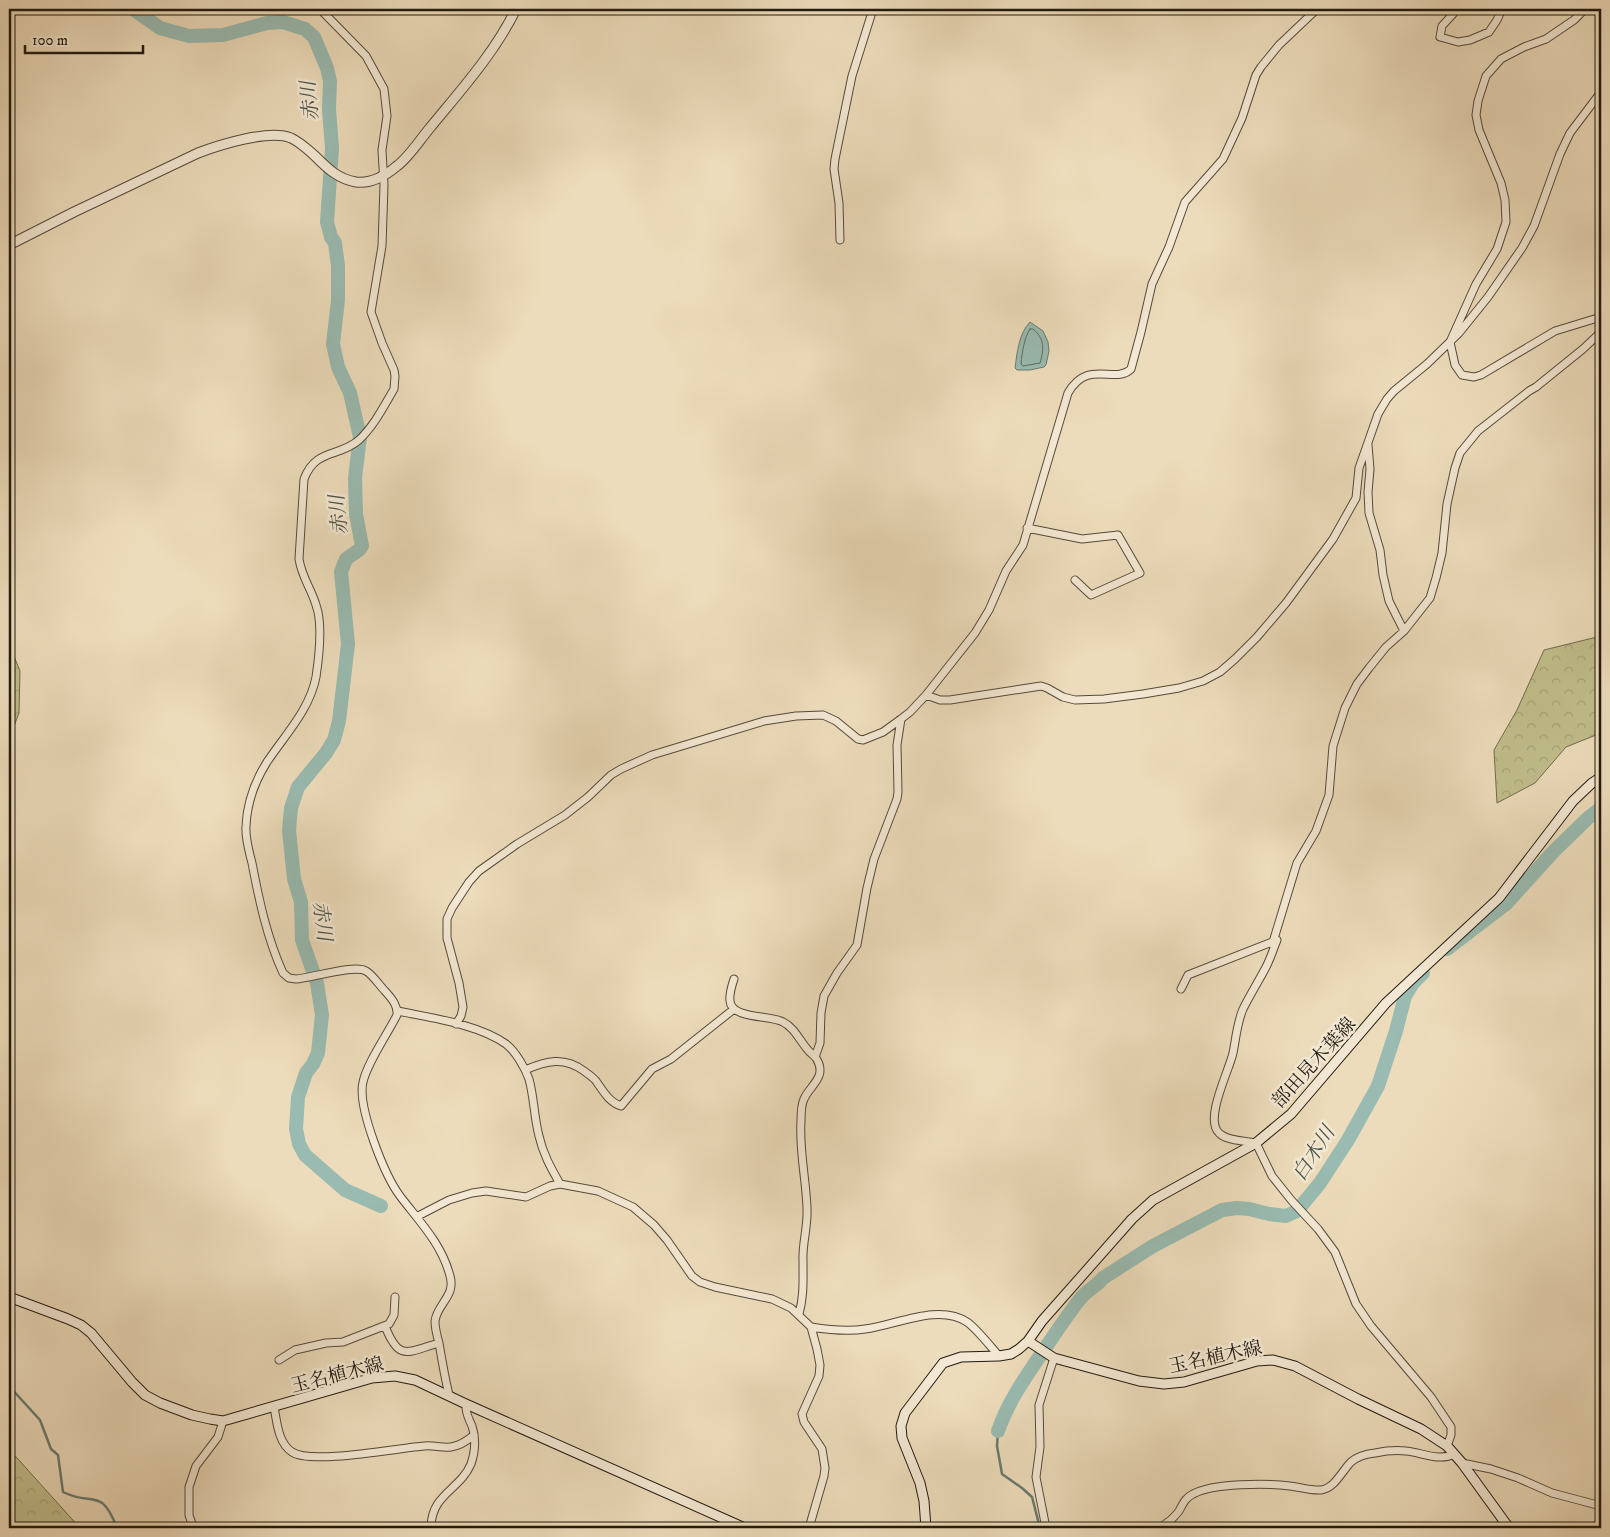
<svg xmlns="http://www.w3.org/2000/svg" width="1610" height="1537" font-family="'IM FELL DW Pica','Noto Serif JP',serif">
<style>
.forest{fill:url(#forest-crowns);stroke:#706c4e}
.water{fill:#99bbb1;stroke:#697b71}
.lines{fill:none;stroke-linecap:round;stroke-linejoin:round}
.shore{stroke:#5d6a60;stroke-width:1}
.stream{stroke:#697b71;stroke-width:2.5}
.river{stroke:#99bbb1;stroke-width:14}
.minor-casing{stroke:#544a3b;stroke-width:9}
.tertiary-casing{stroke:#544a3b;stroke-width:11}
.secondary-casing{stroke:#211a10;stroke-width:11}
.minor{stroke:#f3e8d3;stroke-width:7}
.tertiary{stroke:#f3e8d3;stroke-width:9}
.secondary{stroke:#f3e8d3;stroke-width:9}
.labels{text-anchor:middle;stroke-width:5;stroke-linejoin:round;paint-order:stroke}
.street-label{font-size:19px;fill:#211a10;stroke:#f3e8d3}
.water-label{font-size:20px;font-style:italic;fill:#4b5248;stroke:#f3e8d3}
</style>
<defs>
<pattern id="forest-crowns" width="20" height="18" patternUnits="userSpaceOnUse" patternTransform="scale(1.25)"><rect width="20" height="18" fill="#c0be8b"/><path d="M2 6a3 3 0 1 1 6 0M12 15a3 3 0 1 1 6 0" fill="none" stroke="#a5a377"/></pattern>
</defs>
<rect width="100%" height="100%" fill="#eddcbb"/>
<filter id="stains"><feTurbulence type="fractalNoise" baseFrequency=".004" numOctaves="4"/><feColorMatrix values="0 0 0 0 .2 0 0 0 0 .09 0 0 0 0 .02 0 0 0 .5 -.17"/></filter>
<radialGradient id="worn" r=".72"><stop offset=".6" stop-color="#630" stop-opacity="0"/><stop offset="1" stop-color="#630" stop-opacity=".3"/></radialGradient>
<path class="forest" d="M 1601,636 L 1601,733 L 1566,747 L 1535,783 L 1497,803 L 1494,750 L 1517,710 L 1544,650 Z
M 9,644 L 20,671 L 19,713 L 9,739 Z
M 9,1449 L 80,1528 L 9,1528 Z"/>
<path class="water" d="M 1030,322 L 1043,331 L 1048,342 L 1049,351 L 1046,365 L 1044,367 L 1030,370 L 1017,370 L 1015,368 C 1017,353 1019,333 1030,322 Z"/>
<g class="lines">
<path class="shore" d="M 1030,329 L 1033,329 C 1045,339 1044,349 1040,363 L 1023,366 L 1021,364 C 1022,353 1024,338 1030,329 Z"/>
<path class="stream" d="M 9,1386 L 40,1420 L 51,1449 L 58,1455 L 63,1492 C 93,1507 101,1486 117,1528
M 998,1431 L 997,1446 L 1002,1474 L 1022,1488 L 1032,1497 L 1040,1528"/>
<path class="river" d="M 133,9 L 160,28 L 189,36 L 223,35 L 267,23 L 283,22 L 305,29 L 314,37 L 327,68 L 330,81 L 329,109 L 332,148 L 327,222 L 331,237 L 335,243 L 338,266 L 338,300 L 333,344 L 338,367 L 350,393 L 360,437 L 355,478 L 356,514 L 362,546 L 359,550 L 346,559 L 341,572 L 348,644 L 339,721 L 334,740 L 326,753 L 298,787 L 291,808 L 289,830 L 294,879 L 301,902 L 302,940 L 317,983 L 322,1015 L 318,1053 L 313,1064 L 306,1073 L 298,1097 L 296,1129 L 299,1144 L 305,1155 L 345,1190 L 381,1206
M 1447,949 L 1506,904 L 1554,851 L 1588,818 L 1601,808
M 998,1431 C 1009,1399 1028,1374 1046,1347 C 1057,1331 1068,1314 1080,1299 C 1086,1291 1097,1286 1103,1278 L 1153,1246 L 1222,1210 L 1237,1208 L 1249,1209 L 1269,1214 L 1286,1216 L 1297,1211 L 1320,1183 L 1348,1140 L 1378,1086 L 1396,1031 L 1405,996 L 1413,983 L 1423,973"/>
<defs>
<path id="minor" d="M 320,9 L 366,56 L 384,89 L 387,116 L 382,150 L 384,185 L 382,246 L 371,312 L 382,343 L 394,370 L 395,376 L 394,389 C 384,406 374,426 359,440 C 338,458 316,448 304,479 L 299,559 C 302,578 311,588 316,605 C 323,624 319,657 316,677 C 310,709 285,735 267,762 C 255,781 247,803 246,826 C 245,838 249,851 252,863 C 259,900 267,938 283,973 L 289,978 L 296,979 C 311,978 355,964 366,971 C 373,975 379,985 385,991 C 391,998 398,1005 397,1015 C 388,1033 367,1063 363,1082 C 357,1107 385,1176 400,1196 C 419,1221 442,1244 450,1276 C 456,1296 437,1304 435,1321 C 435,1329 437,1336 439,1343 C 442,1361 445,1378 449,1395
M 1455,9 L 1453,14 L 1442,26 L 1440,37 L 1458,42 L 1470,40 L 1489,32 L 1497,20 L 1502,9
M 1585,9 L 1574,20 L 1546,39 L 1524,47 L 1501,59 L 1486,76 L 1478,101 L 1476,115 L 1479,130 L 1501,183 L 1505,200 L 1506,222 L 1497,249 L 1476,284 L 1450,342 L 1455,365 L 1462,375 L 1474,377 L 1481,375 L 1555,331 L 1601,317
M 840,240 L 839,203 L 834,169 L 835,159 L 852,76 L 873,9
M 1368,445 L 1370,469 L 1368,492 L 1369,513 L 1380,550 L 1383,575 L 1389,601 L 1404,631
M 1027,528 L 1082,539 L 1118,535 L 1140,573 L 1091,595 L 1075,580
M 926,695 L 940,700 L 950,700 L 1041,686 L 1047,688 L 1063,697 L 1075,700 L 1104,699 L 1143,694 L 1179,688 L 1203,681 L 1220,672 L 1235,659 L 1257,637 L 1286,603 L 1333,539 L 1356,498 L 1359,468 L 1378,414 L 1387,399 L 1394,391 L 1427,364 L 1459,333 L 1488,297 L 1522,248 L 1534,226 L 1560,154 L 1570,133 L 1601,92
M 1273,942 L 1297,863 L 1316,831 L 1329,795 L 1333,746 L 1345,708 L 1357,684 L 1369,668 L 1386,647 L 1404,631 L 1430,598 L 1436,578 L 1442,553 L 1447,504 L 1455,468 L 1460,453 L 1478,431 L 1529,391 L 1536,387 L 1583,349 L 1601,332
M 734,979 C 732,985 729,994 730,1001 C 731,1019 771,1015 783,1022 C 795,1028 799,1040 808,1050 C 810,1053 814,1055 816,1058 C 828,1077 810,1085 804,1099 C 801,1105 801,1114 801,1121 C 799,1150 806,1179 807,1208 C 808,1227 802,1244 803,1261 C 803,1280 804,1296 799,1314
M 1181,989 L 1188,975 L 1277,940 C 1273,950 1270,960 1265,969 C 1258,982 1250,995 1243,1009 C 1237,1023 1236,1038 1233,1053 C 1229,1071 1204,1119 1219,1133 C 1227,1141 1245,1141 1256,1143 L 1272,1176 L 1292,1201 L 1318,1229 L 1335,1252 L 1356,1304 L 1371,1326 L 1431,1397 L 1451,1427 L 1451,1435 L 1447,1446
M 398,1011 C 431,1018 478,1024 506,1044 C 516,1052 525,1068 529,1079 C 534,1097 534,1117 539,1136 C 543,1154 551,1168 560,1184
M 456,1024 L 461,1016 L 463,1007 L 459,983 L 447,938 L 447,919 L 452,908 L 469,882 L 479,871 L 517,844 L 565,815 L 588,797 L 611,775 L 621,769 L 652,755 L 764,721 L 796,716 L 823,715 L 836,721 L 858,739 L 863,740 L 883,732 L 901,719
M 815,1057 L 820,1043 L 821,1013 L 824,996 L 837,973 L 857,945 L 867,888 L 874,859 L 897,799 L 898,792 L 897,745 L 901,719 L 910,712 L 926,695 L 975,633 L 989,610 L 1006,571 L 1023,545 L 1068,393 C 1088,358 1115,385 1131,369 L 1141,332 L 1152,284 L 1169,247 L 1185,202 L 1223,159 L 1242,118 L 1256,75 L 1261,67 L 1279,45 L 1317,9
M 525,1070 C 546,1061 564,1056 584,1071 C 588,1074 593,1077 596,1081 C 603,1091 609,1102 621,1106 L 652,1069 L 671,1059 L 734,1009
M 418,1216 L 449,1200 L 472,1193 L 486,1191 L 526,1197 L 550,1186 L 560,1184 L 598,1191 L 633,1207 L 654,1225 L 667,1240 L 692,1276 L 700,1282 L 715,1287 L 772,1299 L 791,1308 L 811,1327 L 817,1349 L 820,1365 L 819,1376 L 802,1414 L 804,1422 L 822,1449 L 825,1468 L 824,1476 L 809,1528
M 385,1326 C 399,1362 407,1352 439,1343
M 811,1327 C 830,1330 847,1332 865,1329 C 896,1325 939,1303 967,1322 C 976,1328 991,1347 999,1356
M 279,1360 L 295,1350 L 326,1343 L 343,1342 L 389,1324 L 394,1315 L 395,1297
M 274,1407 C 277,1422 278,1443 292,1452 C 311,1465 398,1448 424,1446 C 433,1445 442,1448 451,1447 C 459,1446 468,1440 474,1435
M 1462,1463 L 1491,1469 L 1518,1478 L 1552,1493 L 1601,1506
M 195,1528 L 192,1524 L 189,1515 L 189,1487 L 196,1466 L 218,1437 L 223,1421
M 431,1528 C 431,1494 460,1490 471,1464 C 475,1452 476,1438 472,1426 C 469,1419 465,1413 466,1404
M 1046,1528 L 1036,1477 L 1040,1447 L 1039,1405 L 1054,1358
M 1159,1528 C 1166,1524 1174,1518 1179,1511 C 1183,1504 1185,1498 1193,1494 C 1213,1483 1267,1483 1290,1486 C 1300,1487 1311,1491 1321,1490 C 1335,1488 1342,1471 1351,1462 C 1358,1456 1366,1454 1375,1453 C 1385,1451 1396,1450 1406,1451 C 1420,1452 1440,1462 1454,1454"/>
<path id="tertiary" d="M 9,245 L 74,212 L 198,153 C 219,145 269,129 291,138 C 300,142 307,149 315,156 C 327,168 338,179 356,182 C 371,184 385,176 397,166 C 409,157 419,141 429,129 C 460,91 494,54 516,9"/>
<path id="secondary" d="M 9,1297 L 68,1319 L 81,1325 L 91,1333 L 132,1382 L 145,1395 L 160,1403 L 192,1415 L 210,1419 L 223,1421 L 372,1378 L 395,1376 L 415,1380 L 466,1404 L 745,1528
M 1028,1341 L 1054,1358 L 1139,1381 L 1164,1384 L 1184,1382 L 1257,1361 L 1273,1360 L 1295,1366 L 1358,1399 L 1421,1429 L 1447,1446 L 1462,1463 L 1509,1528
M 926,1528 L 924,1501 L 920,1483 L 902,1438 L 901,1426 L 905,1413 L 943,1363 L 961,1357 L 999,1356 L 1011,1354 L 1019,1349 L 1028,1341 L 1042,1321 L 1132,1219 L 1153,1200 L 1256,1143 L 1291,1114 L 1386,1003 L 1499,898 L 1573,801 L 1592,783 L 1601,777"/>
</defs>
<use href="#minor" class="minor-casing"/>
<use href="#tertiary" class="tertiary-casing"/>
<use href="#secondary" class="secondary-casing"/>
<use href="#minor" class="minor"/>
<use href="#tertiary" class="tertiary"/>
<use href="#secondary" class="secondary"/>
</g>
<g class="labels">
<g class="street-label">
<text transform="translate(1313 1062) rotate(-48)" y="7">部田見木葉線</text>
<text transform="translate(1215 1356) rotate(-12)" y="7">玉名植木線</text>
<text transform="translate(337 1374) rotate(-14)" y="7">玉名植木線</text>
</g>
<g class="water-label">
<text transform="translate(309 101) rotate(-95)" y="7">赤川</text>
<text transform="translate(338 515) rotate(-96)" y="7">赤川</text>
<text transform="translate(323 921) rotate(83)" y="7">赤川</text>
<text transform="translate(1313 1153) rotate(-57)" y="7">白木川</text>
</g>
</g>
<rect width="1610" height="1537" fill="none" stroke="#eddcbb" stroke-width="30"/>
<rect x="10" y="10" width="1590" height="1517" fill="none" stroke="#211a10" stroke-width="2.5"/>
<rect x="15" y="15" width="1580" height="1507" fill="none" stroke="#211a10"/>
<path d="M25 45v8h118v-8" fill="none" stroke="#211a10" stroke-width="2.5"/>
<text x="32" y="45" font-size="15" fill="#211a10" stroke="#f3e8d3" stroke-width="4" paint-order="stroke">100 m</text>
<rect width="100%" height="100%" filter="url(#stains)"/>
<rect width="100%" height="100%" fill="url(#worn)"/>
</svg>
